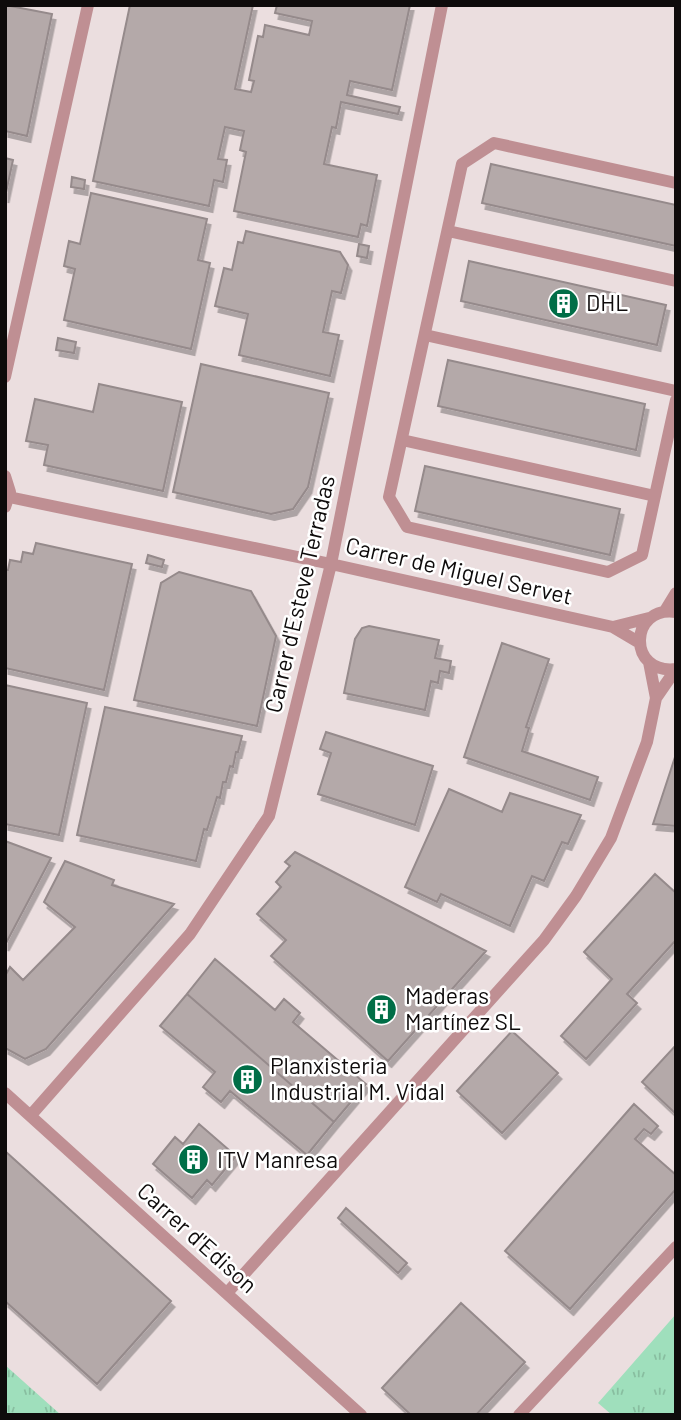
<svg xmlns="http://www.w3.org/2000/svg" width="681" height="1420" font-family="Barlow,sans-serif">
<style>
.grass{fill:url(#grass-tufts)}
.building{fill:#b4a9a9;stroke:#958a8b;stroke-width:2;filter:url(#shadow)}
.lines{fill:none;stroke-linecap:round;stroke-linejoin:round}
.minor{stroke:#bf8f93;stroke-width:12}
.labels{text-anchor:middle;stroke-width:5;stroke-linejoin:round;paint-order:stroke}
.poi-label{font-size:23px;fill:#0e0b0b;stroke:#fff;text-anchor:start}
.street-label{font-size:23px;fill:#0e0b0b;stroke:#fff}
</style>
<defs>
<pattern id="grass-tufts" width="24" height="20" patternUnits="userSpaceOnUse" patternTransform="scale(1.75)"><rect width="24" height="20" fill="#9fdfbc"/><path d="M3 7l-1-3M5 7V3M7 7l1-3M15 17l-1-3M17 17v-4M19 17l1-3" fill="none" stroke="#88bea0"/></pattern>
<filter id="shadow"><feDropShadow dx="3.5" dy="6" stdDeviation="0" flood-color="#0004"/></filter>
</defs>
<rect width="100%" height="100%" fill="#ebdedf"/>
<path class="grass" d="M 676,1314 L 676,1415 L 612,1415 L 598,1403 Z
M 5,1365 L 61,1415 L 5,1415 Z"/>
<path class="building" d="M 5,5 L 52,14 L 27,136 L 5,131 Z
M 130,5 L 253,5 L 235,89 L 251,92 L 254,81 L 249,80 L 258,36 L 263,37 L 265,25 L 309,35 L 312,21 L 275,13 L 277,5 L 410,5 L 392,90 L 350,81 L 347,95 L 400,107 L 398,114 L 341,102 L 336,128 L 332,127 L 324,164 L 377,175 L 367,226 L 361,224 L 358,237 L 234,211 L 246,152 L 240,150 L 244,131 L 225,127 L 218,159 L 227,160 L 223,182 L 214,180 L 209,206 L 93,181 Z
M 5,158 L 13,160 L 5,197 Z
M 491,164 L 676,205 L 676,246 L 482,203 Z
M 72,177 L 85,180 L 84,189 L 71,187 Z
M 91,193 L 207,219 L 198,260 L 210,263 L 191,349 L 64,320 L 75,269 L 64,266 L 69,241 L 80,244 Z
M 246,231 L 340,252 L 348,265 L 341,293 L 332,291 L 323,332 L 339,335 L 330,376 L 239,355 L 248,314 L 215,306 L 224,268 L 232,270 L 238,242 L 243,243 Z
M 359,244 L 369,246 L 367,258 L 357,256 Z
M 469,261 L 666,305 L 657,345 L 461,301 Z
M 58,338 L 76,342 L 74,353 L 56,350 Z
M 448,360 L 645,404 L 636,450 L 438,406 Z
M 201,364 L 329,393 L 308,487 L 293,509 L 271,514 L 173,492 Z
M 99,384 L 182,402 L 163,491 L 44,465 L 48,445 L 26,441 L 35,399 L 93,412 Z
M 425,466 L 620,509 L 610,555 L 415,511 Z
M 36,543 L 132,564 L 104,690 L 5,668 L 5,570 L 8,570 L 10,560 L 21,562 L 23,552 L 33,554 Z
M 148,555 L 164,560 L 162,567 L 146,563 Z
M 179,572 L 251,591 L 276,636 L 257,726 L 134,700 L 161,583 Z
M 369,626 L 439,640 L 435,658 L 451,661 L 449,673 L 440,671 L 438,683 L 431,681 L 425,710 L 344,693 L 355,639 L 362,628 Z
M 502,643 L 549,659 L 526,727 L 529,728 L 522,751 L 598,777 L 590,800 L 464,757 Z
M 5,685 L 87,703 L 59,835 L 5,824 Z
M 105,707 L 242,736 L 238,752 L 236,752 L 233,767 L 230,766 L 226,782 L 223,782 L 220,798 L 217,797 L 207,830 L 204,829 L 196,861 L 77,835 Z
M 326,732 L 433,766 L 415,825 L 318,794 L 331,753 L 320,749 Z
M 676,754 L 676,826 L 653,824 Z
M 449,789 L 502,812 L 510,793 L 581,815 L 568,844 L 562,842 L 544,881 L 532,876 L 510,926 L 441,894 L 437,902 L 405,887 Z
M 5,841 L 51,858 L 5,945 Z
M 295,852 L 486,951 L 388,1061 L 271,956 L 286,940 L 257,914 L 281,887 L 276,882 L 290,866 L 285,862 Z
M 65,861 L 114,880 L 112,885 L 174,904 L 46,1049 L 25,1059 L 5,1048 L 5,976 L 10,967 L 23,980 L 75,927 L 44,902 Z
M 655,874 L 676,893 L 676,940 L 627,994 L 637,1003 L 586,1059 L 561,1036 L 612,979 L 584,952 Z
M 215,959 L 275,1010 L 284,999 L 300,1013 L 293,1022 L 366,1084 L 334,1122 L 187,994 Z
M 187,994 L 334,1122 L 307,1155 L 230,1091 L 221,1102 L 203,1087 L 215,1072 L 160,1026 Z
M 512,1031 L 558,1073 L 502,1133 L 457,1091 Z
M 676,1045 L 676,1114 L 642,1082 Z
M 634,1104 L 658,1126 L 651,1134 L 644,1129 L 635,1139 L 676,1175 L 676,1189 L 570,1309 L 505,1251 Z
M 199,1124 L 236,1156 L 212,1185 L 207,1180 L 192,1198 L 153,1164 L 175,1137 L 183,1144 Z
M 5,1151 L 171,1301 L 97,1384 L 5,1301 Z
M 346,1208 L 407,1263 L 398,1273 L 338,1218 Z
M 461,1303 L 525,1362 L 476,1415 L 411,1415 L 382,1388 Z"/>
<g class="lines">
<path class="minor" d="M 676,183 L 494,143 L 462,164 L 389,497 L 407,527 L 608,572 L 642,555 L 676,400
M 448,231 L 676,281
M 425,335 L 676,391
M 5,377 L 88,5
M 402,440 L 655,496
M 5,476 L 10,492 L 5,507
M 9,497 L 331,564 L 613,627 L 640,643
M 665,611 L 676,593
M 676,612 C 629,605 627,675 676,669
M 613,627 L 649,618
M 656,698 L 676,669
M 5,1093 L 361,1415
M 31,1115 L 190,934 L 269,816 L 331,564 L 442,5
M 227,1293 L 544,940 L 576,896 L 611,838 L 647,742 L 656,698 L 649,662
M 519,1415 L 676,1247"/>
</g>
<defs>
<symbol id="building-disc" viewBox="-11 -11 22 22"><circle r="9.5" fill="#006e47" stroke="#fff"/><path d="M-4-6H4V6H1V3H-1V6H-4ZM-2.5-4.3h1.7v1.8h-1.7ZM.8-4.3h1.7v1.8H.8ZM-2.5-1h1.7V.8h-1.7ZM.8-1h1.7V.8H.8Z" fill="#fff"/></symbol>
</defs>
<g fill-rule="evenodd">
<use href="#building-disc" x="546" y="286" width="35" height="35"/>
<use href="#building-disc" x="364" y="992" width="35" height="35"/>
<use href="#building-disc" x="230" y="1062" width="35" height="35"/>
<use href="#building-disc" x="176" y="1142" width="35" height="35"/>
</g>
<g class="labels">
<g class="poi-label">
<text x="586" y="311">DHL</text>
<text x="405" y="1004">Maderas<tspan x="405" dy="26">Martínez SL</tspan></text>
<text x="270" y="1074">Planxisteria<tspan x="270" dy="26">Industrial M. Vidal</tspan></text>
<text x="217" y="1168">ITV Manresa</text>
</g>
<g class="street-label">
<text transform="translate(459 571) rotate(13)" y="8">Carrer de Miguel Servet</text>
<text transform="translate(300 594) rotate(-77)" y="8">Carrer d'Esteve Terradas</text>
<text transform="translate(197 1238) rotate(42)" y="8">Carrer d'Edison</text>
</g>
</g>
<rect width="681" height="1420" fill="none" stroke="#0e0b0b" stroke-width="14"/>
</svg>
